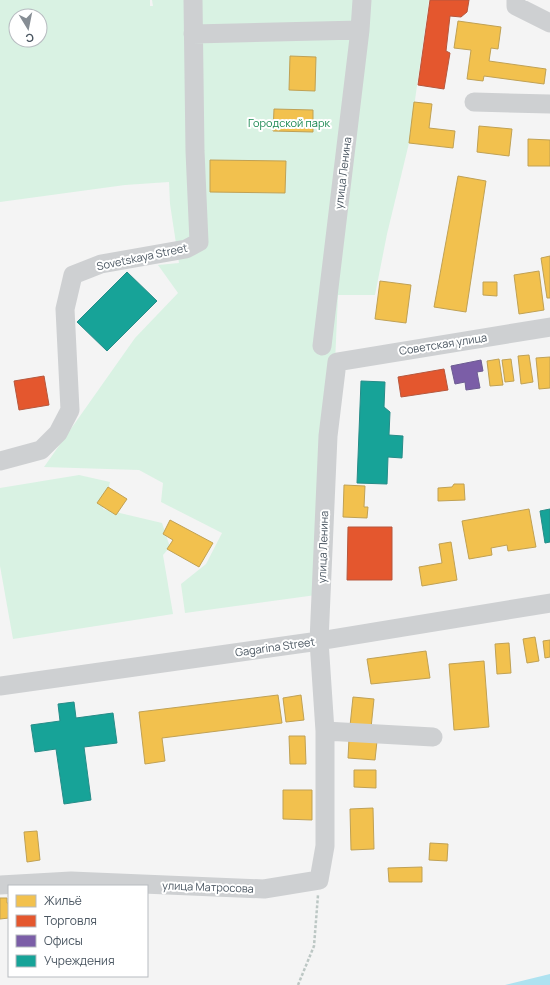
<svg xmlns="http://www.w3.org/2000/svg" width="550" height="985" font-family="Manrope,sans-serif">
<style>
.green{fill:#d9f2e3;fill-rule:evenodd}
.water{fill:#aee2f0}
.homes{fill:#f2c14e;stroke:#c0a154}
.shops{fill:#e4572e;stroke:#b6573d}
.offices{fill:#7b5ea7;stroke:#6c5c92}
.public{fill:#17a398;stroke:#268c88}
.lines{fill:none;stroke-linecap:round;stroke-linejoin:round}
.path{stroke:#bcc7c4;stroke-width:2.5;stroke-dasharray:3 2;stroke-linecap:butt}
.minor{stroke:#ced0d2;stroke-width:19}
.labels{text-anchor:middle;stroke-width:4;stroke-linejoin:round;paint-order:stroke}
.park-label{font-size:11px;fill:#17864f;stroke:#fff}
.street-label{font-size:11px;fill:#4a5661;stroke:#fff}
</style>
<rect width="100%" height="100%" fill="#f4f4f4"/>
<path class="green" d="M 0,0 L 150,0 L 150,6 L 153,6 L 152,0 L 429,0 L 409,143 L 387,234 L 375,295 L 338,295 L 335,363 L 316,595 L 185,613 L 181,584 L 206,564 L 222,533 L 161,502 L 163,483 L 139,470 L 44,467 L 135,338 L 178,293 L 158,265 L 179,263 L 170,204 L 169,182 L 125,185 L 0,202 ZM 16,16 L 40,16 L 40,40 L 16,40 Z
M 79,475 L 110,482 L 103,509 L 162,523 L 170,547 L 163,555 L 173,614 L 13,639 L 0,566 L 0,488 Z"/>
<path class="water" d="M 550,974 L 550,985 L 505,985 Z"/>
<path class="homes" d="M 458,21 L 501,27 L 498,49 L 491,48 L 489,61 L 546,69 L 544,84 L 484,76 L 483,81 L 467,79 L 471,50 L 454,48 Z
M 290,56 L 316,57 L 315,91 L 289,90 Z
M 414,102 L 432,104 L 429,128 L 455,131 L 453,148 L 409,143 Z
M 274,109 L 313,110 L 313,132 L 273,131 Z
M 479,126 L 512,129 L 509,156 L 477,152 Z
M 528,139 L 550,140 L 550,166 L 528,166 Z
M 210,160 L 286,161 L 285,193 L 210,192 Z
M 458,176 L 486,181 L 466,312 L 434,307 Z
M 550,256 L 550,298 L 547,298 L 541,258 Z
M 539,271 L 544,310 L 519,314 L 514,275 Z
M 380,281 L 411,285 L 406,323 L 375,319 Z
M 483,282 L 497,282 L 497,296 L 483,295 Z
M 529,355 L 533,382 L 521,384 L 518,356 Z
M 550,357 L 550,388 L 539,389 L 536,358 Z
M 499,359 L 503,385 L 490,386 L 487,361 Z
M 511,359 L 514,381 L 505,382 L 502,360 Z
M 454,484 L 464,484 L 465,500 L 438,501 L 438,488 L 452,487 Z
M 344,485 L 365,486 L 364,507 L 368,507 L 367,518 L 343,517 Z
M 108,487 L 127,499 L 116,515 L 97,503 Z
M 529,509 L 536,547 L 508,551 L 507,545 L 491,548 L 492,555 L 469,559 L 462,521 Z
M 170,520 L 213,543 L 199,567 L 167,549 L 173,540 L 163,534 Z
M 451,542 L 457,580 L 422,586 L 419,567 L 442,563 L 439,544 Z
M 535,637 L 539,661 L 527,663 L 523,639 Z
M 550,640 L 550,657 L 545,658 L 543,641 Z
M 509,643 L 511,673 L 497,674 L 495,644 Z
M 426,651 L 430,678 L 371,684 L 367,659 Z
M 484,661 L 489,727 L 454,730 L 449,664 Z
M 278,695 L 282,723 L 162,738 L 165,761 L 145,764 L 139,712 Z
M 301,695 L 304,720 L 286,722 L 283,698 Z
M 353,697 L 374,699 L 371,728 L 350,726 Z
M 289,736 L 305,736 L 306,764 L 290,764 Z
M 349,739 L 377,741 L 375,760 L 348,758 Z
M 354,770 L 376,770 L 376,788 L 354,787 Z
M 283,790 L 312,790 L 312,820 L 283,819 Z
M 373,808 L 374,849 L 351,850 L 350,809 Z
M 37,831 L 40,860 L 27,862 L 24,832 Z
M 430,843 L 448,844 L 447,861 L 429,860 Z
M 422,867 L 422,882 L 389,882 L 388,868 Z
M 0,898 L 7,898 L 7,903 L 9,903 L 9,918 L 0,919 Z"/>
<path class="shops" d="M 430,0 L 469,0 L 467,12 L 461,17 L 450,16 L 446,51 L 450,53 L 444,89 L 418,85 Z
M 444,369 L 448,390 L 401,397 L 398,377 Z
M 44,376 L 49,405 L 19,410 L 14,381 Z
M 348,527 L 392,527 L 392,580 L 347,580 Z"/>
<path class="offices" d="M 481,360 L 483,371 L 477,372 L 480,388 L 466,390 L 465,382 L 455,384 L 451,366 Z"/>
<path class="public" d="M 127,272 L 157,301 L 107,351 L 77,322 Z
M 361,381 L 385,382 L 384,407 L 390,412 L 389,435 L 403,436 L 402,458 L 388,457 L 387,484 L 357,483 Z
M 550,509 L 550,542 L 545,543 L 540,511 Z
M 74,702 L 76,718 L 113,713 L 117,743 L 84,747 L 91,800 L 64,804 L 56,749 L 35,752 L 31,725 L 60,721 L 58,704 Z"/>
<g class="lines">
<path class="path" d="M 298,985 L 314,946 L 318,895"/>
<path class="minor" d="M 516,0 L 516,6 L 550,23
M 193,34 L 360,30
M 474,102 L 550,104
M 322,346 L 360,30 L 362,0
M 0,461 L 41,450 L 58,433 L 70,410 L 65,309 L 73,275 L 101,264 L 186,249 L 199,242 L 195,151 L 193,0
M 0,686 L 319,641 L 550,603
M 325,731 L 433,737
M 0,885 L 71,881 L 264,889 L 319,880 L 325,846 L 325,731 L 319,641 L 328,436 L 337,362 L 550,327"/>
</g>
<g class="labels">
<g class="park-label">
<text x="289" y="127">Городской парк</text>
</g>
<g class="street-label">
<text transform="translate(343 173) rotate(-83)" y="4">улица Ленина</text>
<text transform="translate(142 257) rotate(-12)" y="4">Sovetskaya Street</text>
<text transform="translate(443 344) rotate(-9)" y="4">Советская улица</text>
<text transform="translate(323 547) rotate(-88)" y="4">улица Ленина</text>
<text transform="translate(275 647) rotate(-8)" y="4">Gagarina Street</text>
<text transform="translate(208 887) rotate(2)" y="4">улица Матросова</text>
</g>
</g>
<rect x="8" y="885" width="140" height="92" fill="#ffffff" stroke="#b7bbc0"/>
<rect x="16" y="895" width="20" height="12" fill="#f2c14e" stroke="#b7bbc0"/>
<text x="44" y="905" font-size="12" fill="#4a5661">Жильё</text>
<rect x="16" y="915" width="20" height="12" fill="#e4572e" stroke="#b7bbc0"/>
<text x="44" y="925" font-size="12" fill="#4a5661">Торговля</text>
<rect x="16" y="935" width="20" height="12" fill="#7b5ea7" stroke="#b7bbc0"/>
<text x="44" y="945" font-size="12" fill="#4a5661">Офисы</text>
<rect x="16" y="955" width="20" height="12" fill="#17a398" stroke="#b7bbc0"/>
<text x="44" y="965" font-size="12" fill="#4a5661">Учреждения</text>
<g transform="translate(28 28) rotate(170)"><circle r="19" fill="#ffffff" stroke="#b7bbc0"/>
<path d="M0-3L7 15L0 10L-7 15Z" fill="#868d94"/>
<text y="-6" font-size="11" font-weight="bold" text-anchor="middle" fill="#4a5661">С</text>
</g>
</svg>
